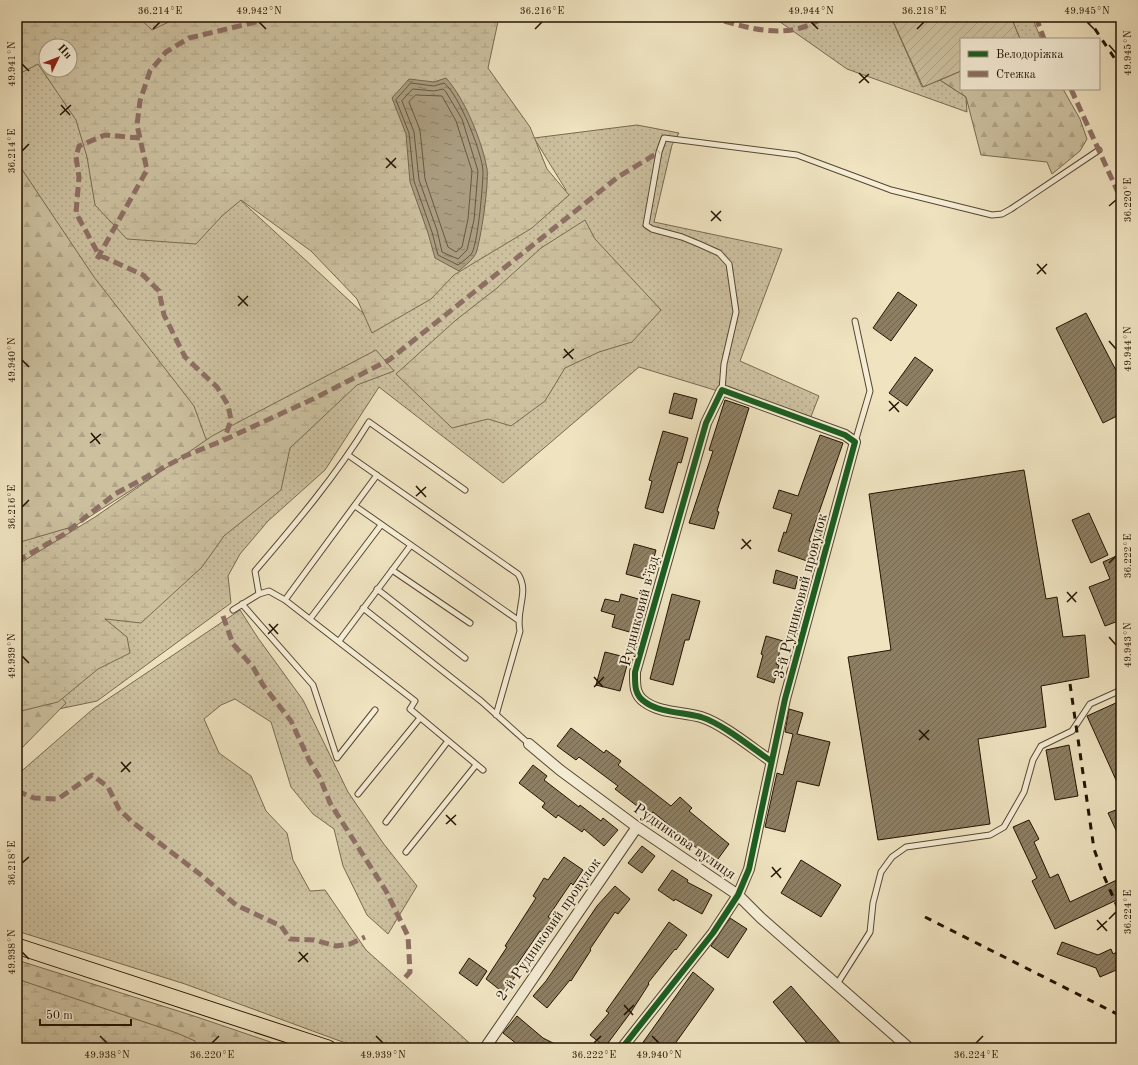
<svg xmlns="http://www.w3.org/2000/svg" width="1138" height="1065" font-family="'Old Standard TT',serif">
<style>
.grass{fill:url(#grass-dots);stroke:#786a50}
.forest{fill:url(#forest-firs);stroke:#786a50}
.wetland{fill:url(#wetland-marsh);stroke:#786a50;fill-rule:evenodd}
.garden{fill:url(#garden-furrows);stroke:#786a50}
.water{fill:url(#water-ripples);stroke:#74654c}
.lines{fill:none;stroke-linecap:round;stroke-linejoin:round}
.shore{stroke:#665840;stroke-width:1}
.building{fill:url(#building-hatch);stroke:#231300}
.lane-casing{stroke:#564730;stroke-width:7}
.street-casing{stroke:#564730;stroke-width:12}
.primary-casing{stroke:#231300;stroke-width:17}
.lane{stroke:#f5edd6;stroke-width:5}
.street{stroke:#f5edd6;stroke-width:10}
.primary{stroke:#efe3c0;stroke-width:15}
.rail{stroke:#231300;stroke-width:3;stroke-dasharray:7 7;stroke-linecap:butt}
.quiet{stroke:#8d6e63;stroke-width:5;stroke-dasharray:10 5;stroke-linecap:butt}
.cycleway-casing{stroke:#f5edd6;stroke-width:8}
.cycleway{stroke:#1b5e20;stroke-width:6}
.ticks{fill:none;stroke:#231300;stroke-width:1.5}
.labels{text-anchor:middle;stroke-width:4;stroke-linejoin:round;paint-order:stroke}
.street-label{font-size:15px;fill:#231300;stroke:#f5edd6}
.neatline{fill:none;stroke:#231300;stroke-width:1.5}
.ticks-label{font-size:10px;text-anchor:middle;fill:#231300}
</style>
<defs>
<pattern id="grass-dots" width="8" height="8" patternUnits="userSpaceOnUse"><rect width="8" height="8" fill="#ccc09f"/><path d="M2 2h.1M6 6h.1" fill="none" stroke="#afa487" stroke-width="1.8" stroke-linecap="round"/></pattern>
<pattern id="forest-firs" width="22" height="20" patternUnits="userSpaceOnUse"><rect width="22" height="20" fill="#ccc09f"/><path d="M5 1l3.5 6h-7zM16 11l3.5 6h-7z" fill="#afa487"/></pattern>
<pattern id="wetland-marsh" width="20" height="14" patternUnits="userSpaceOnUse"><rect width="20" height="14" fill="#ccc09f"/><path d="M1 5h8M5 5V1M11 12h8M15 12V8" fill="none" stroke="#afa487"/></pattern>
<pattern id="garden-furrows" width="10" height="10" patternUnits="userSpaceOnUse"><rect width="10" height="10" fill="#ccc09f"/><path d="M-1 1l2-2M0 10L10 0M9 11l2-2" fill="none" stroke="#afa487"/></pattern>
<pattern id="water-ripples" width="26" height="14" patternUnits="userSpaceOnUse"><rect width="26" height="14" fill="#aa9c7f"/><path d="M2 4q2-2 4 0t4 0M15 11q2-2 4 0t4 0" fill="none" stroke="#8a7e66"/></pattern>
<pattern id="building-hatch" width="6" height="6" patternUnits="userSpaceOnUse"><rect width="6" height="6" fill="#8d7f64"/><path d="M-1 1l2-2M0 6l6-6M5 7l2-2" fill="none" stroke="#736750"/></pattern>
</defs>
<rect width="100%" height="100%" fill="#efe3c0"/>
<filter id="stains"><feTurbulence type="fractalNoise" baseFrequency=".005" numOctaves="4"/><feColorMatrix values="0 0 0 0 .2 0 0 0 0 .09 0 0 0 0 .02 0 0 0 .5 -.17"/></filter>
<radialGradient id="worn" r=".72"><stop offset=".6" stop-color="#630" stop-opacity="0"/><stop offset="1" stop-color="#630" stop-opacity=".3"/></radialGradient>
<path class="grass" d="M 17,17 L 205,17 L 70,55 L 70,46 L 46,46 L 46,70 L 236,196 L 365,315 L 566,190 L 534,138 L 637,125 L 679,133 L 672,145 L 654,222 L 782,249 L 740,361 L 819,396 L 810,419 L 639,367 L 503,483 L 379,387 L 325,470 L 268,521 L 240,554 L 228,576 L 231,603 L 97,701 L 49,711 L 171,433 L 17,439 Z
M 773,17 L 891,17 L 922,87 L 940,80 L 966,97 L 967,112 L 847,69 Z
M 1011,17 L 1032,17 L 1041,39 L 1020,39 Z
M 66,511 L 81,532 L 17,577 L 17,529 Z
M 240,610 L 258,638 L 303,700 L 348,792 L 383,843 L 417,886 L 388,934 L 367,915 L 343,866 L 334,829 L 313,814 L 291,787 L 271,722 L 235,699 L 221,705 L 204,719 L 219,753 L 251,776 L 266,811 L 287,833 L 293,860 L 310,891 L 325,890 L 366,950 L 475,1048 L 359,1048 L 185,984 L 17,931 L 17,775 L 93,709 Z"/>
<path class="forest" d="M 961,71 L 961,89 L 1063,89 L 1080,119 L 1087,139 L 1080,151 L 1052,174 L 1047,162 L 981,155 L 966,97 L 940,80 Z
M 17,162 L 94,277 L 194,406 L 207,442 L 75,526 L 17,543 Z
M 62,698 L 66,703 L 17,753 L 17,711 Z
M 17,960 L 194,1016 L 288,1048 L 196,1048 L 194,1041 L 17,987 Z"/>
<path class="wetland" d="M 17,17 L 138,17 L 152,30 L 179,17 L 499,17 L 488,68 L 530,127 L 547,169 L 569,195 L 532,228 L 454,275 L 431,299 L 372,333 L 357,299 L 311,251 L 241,200 L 222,216 L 196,244 L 127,239 L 95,205 L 87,157 L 76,120 L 38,64 L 17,75 ZM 46,46 L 70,46 L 70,70 L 46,70 Z
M 585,220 L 595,239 L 661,310 L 632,342 L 599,352 L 565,368 L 545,401 L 511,426 L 488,419 L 452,428 L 396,374 L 456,320 L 497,288 L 541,248 Z
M 376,350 L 394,371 L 357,385 L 290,448 L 281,490 L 224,536 L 202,567 L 141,623 L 105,619 L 127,637 L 130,653 L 98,669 L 58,702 L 17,712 L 17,565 L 95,517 L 212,436 Z
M 17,979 L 177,1033 L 195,1041 L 196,1048 L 17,1048 Z"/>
<path class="garden" d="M 891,17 L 1011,17 L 1020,39 L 961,39 L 961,71 L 923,87 Z"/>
<path class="water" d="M 446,78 C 465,99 482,141 487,169 C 489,184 481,239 476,253 C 473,260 464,266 459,271 L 435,258 L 428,233 L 410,182 L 406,134 L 392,98 L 409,79 L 434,82 Z"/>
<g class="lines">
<path class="shore" d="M 411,83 L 434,86 L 444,83 C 459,94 482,153 483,171 C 483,186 478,241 472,253 C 469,257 462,262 458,265 L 438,255 L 432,232 L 414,181 L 409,133 L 396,100 Z
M 413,89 L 434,91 L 443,89 L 446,92 L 462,119 L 478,171 L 474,220 L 467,250 L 458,259 L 442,252 L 437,230 L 419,180 L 414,132 L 402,101 Z
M 416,95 L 442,96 L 456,121 L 472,171 L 468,219 L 462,247 L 456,252 L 448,247 L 425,179 L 420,130 L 409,102 Z"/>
</g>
<path class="building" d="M 898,292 L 917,305 L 891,341 L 873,328 Z
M 1086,313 L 1121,380 L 1121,414 L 1103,423 L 1056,328 Z
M 915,357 L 933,370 L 907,406 L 889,393 Z
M 674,393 L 697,399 L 692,419 L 669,413 Z
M 725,400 L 749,408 L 717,511 L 719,512 L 714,529 L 689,523 L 713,451 L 709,450 Z
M 663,431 L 688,438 L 681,463 L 678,462 L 663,513 L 645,508 L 652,481 L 649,480 Z
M 820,435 L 843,443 L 809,541 L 813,542 L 807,561 L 778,551 L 784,532 L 786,533 L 792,514 L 773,508 L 779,490 L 798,496 Z
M 1024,470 L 1046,599 L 1057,597 L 1063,637 L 1085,635 L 1089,677 L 1041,686 L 1046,727 L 978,739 L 990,824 L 878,840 L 848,657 L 891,650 L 869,494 Z
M 1089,513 L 1108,555 L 1091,563 L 1072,520 Z
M 634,544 L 656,550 L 648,580 L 626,574 Z
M 1121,554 L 1121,620 L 1105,626 L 1089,587 L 1110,579 L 1103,562 Z
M 776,570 L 798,577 L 795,589 L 773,583 Z
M 621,594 L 642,600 L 633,633 L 612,627 L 615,615 L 601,611 L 605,599 L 619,602 Z
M 672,594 L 700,601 L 689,640 L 685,640 L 673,685 L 650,679 Z
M 766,636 L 783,641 L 776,664 L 779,665 L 774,683 L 757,677 L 763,655 L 761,654 Z
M 605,652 L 629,658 L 620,691 L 596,685 Z
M 1118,702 L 1121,708 L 1121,791 L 1087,716 Z
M 789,709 L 803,713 L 797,734 L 830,742 L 819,786 L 797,781 L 785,832 L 765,827 L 777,773 L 783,775 L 793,734 L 785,732 Z
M 571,728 L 604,753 L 606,750 L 621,761 L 618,765 L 671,806 L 680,797 L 692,808 L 689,811 L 729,844 L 715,863 L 653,812 L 650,816 L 615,789 L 618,786 L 579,757 L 576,760 L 557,746 Z
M 1069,745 L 1078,796 L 1055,800 L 1046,750 Z
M 533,765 L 547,776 L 544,780 L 579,807 L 580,805 L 601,821 L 603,818 L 618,830 L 604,846 L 584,829 L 582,832 L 558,815 L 556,818 L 542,807 L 545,803 L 519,783 Z
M 1121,808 L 1121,841 L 1108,813 Z
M 1029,820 L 1039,839 L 1034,842 L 1050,878 L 1058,874 L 1070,902 L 1121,878 L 1121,898 L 1055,929 L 1032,881 L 1037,878 L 1013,827 Z
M 642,846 L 655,856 L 642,873 L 628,863 Z
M 564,857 L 583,870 L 573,885 L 571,883 L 548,917 L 551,919 L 543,933 L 540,931 L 512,972 L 516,975 L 504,993 L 486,979 L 507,947 L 505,946 L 536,898 L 533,896 L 544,878 L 548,880 Z
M 801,860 L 841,885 L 821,917 L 781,893 Z
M 672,870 L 688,880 L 687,882 L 712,895 L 702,914 L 675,899 L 674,901 L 658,890 Z
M 615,886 L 630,899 L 618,914 L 615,912 L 590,949 L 591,950 L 571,981 L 570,980 L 547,1008 L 533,996 L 546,981 L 597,906 Z
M 730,918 L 747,929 L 728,958 L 711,946 Z
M 669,922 L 687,935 L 676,950 L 675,949 L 648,983 L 649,984 L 631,1012 L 605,1047 L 590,1035 L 609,1013 L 606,1011 Z
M 1062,942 L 1098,955 L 1111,949 L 1113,954 L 1121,950 L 1121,968 L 1100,977 L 1096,968 L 1057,954 Z
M 469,958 L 487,971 L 477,986 L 459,973 Z
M 693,972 L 714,989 L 672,1048 L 639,1048 Z
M 791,986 L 841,1044 L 835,1048 L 811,1048 L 773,1002 Z
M 517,1016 L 543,1038 L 563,1048 L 522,1048 L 503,1033 Z"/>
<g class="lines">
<defs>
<path id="lane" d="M 722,390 L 724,364 L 736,312 L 729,264 L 719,253 L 699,244 L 682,237 L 652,229 L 646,225 L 659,152 L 664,138 L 797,155 L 891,190 L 992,215 L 1002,214 L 1011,209 L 1099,150
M 855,442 L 870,391 L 855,321
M 348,455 L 518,574 C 530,592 515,610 520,631 L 496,715
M 355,506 L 518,620
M 392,570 L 470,623
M 377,589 L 465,658
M 259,594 L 255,571 C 296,523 336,476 369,422 L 465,490
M 285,600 L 377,475
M 242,604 L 313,685 L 337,758 L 375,710
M 363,608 L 481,701 L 529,744
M 233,610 L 259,594 L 269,591 L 285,600 L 415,701 L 410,709 L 483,770
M 310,619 L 381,525
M 339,641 L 411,545
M 358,794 L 420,718
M 386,822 L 448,741
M 406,852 L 476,765
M 837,984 L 870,932 L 873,903 L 881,872 L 892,857 L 906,847 L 990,835 L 1004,827 L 1024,792 L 1033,760 L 1041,746 L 1072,731 L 1090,704 L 1121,690"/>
<path id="street" d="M 529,744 L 560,770 L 637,827 L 738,895 L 761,918 L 909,1048
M 485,1048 L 637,827
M 622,1048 L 713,933 L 738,895 L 749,869 L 785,699 L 855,442 L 845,435 L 722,390 L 706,423 L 635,672 C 635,684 634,695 645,702 C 660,713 683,712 701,717 C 723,724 752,748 771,761"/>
<path id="primary" d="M 17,946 L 328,1048"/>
</defs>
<use href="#lane" class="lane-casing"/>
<use href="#street" class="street-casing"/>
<use href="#primary" class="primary-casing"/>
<use href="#lane" class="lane"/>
<use href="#street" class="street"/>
<use href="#primary" class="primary"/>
<path class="rail" d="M 1087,17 L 1121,68
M 1070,684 L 1094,849 L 1103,874 L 1121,915
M 925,917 L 1121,1016"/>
<path class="quiet" d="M 710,17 C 748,28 788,42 824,17
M 1036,17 L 1044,39
M 1071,89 L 1121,199
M 140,138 L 105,135 L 79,146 L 76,157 L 79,177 L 76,213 L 99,255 L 143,275 L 159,291 L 164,315 L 185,357 L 217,387 L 228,405 L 231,420 L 224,440
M 97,259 L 147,170 L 137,125 L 140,101 L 150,71 L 166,52 L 189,38 L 277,17
M 17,561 L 63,535 L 115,494 L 185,456 L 224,440 L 315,398 L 389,360 L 618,177 L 659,152
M 223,616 L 233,644 L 253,667 L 263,685 L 291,721 L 309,760 L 320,778 L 330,803 L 386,891 L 408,936 L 410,972 L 403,980
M 17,791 L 34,798 L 58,799 L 92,775 L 108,787 L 119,809 L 131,821 L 201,875 L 236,905 L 281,926 L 290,939 L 314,940 L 336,946 L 350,944 L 365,937"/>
<defs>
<path id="cycleway" d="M 622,1048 L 713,933 L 738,895 L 749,869 L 785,699 L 855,442 L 845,435 L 722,390 L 706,423 L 635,672 C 635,684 634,695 645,702 C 660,713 683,712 701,717 C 723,724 752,748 771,761"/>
</defs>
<use href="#cycleway" class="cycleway-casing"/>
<use href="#cycleway" class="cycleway"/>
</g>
<path class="ticks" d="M 259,22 L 266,29M 811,22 L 818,29M 1087,22 L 1094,29M 153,29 L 160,22M 535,29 L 542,22M 917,29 L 924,22M 1109,45 L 1116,53M 22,64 L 29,71M 859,73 L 869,83M 859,83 L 869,74M 61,105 L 70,115M 60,115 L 71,105M 22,151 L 29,144M 386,158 L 396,168M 386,168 L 396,158M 1109,206 L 1116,200M 711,211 L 721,221M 711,221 L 721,211M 1037,264 L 1046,274M 1037,274 L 1047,264M 238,296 L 248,306M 238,306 L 248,296M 1109,341 L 1116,349M 564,349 L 573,359M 563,358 L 574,349M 22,360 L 29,367M 889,401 L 899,412M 889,411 L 899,402M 91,433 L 100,444M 90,443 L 101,434M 416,486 L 426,497M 416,496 L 426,487M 22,507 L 29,500M 742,539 L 751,549M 741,549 L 751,540M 1109,563 L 1116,556M 1067,592 L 1076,602M 1067,602 L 1077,592M 269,624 L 278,634M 268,634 L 278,624M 1109,637 L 1116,645M 22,656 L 29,663M 594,677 L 603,687M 594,687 L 604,677M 919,730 L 929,740M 919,740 L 929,730M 121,762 L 130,772M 121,772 L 131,762M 446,815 L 456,825M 446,824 L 456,815M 22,863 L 29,857M 772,867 L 781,878M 771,877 L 781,868M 1109,919 L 1116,912M 1097,920 L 1107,931M 1097,930 L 1107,921M 22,952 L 29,959M 299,952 L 308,962M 298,962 L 308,953M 624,1005 L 633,1015M 624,1015 L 634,1005M 100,1036 L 107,1043M 376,1036 L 383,1043M 652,1036 L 659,1043M 212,1043 L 219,1036M 594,1043 L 601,1036M 976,1043 L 983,1036"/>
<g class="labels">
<g class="street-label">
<text transform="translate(800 596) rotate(-75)" y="5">3-й Рудниковий провулок</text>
<text transform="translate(639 611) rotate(-75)" y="5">Рудниковий в’їзд</text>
<text transform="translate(685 841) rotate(35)" y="5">Рудникова вулиця</text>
<text transform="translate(548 929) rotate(-55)" y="5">2-й Рудниковий провулок</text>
</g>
</g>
<rect width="1138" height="1065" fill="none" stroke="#efe3c0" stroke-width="44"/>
<rect x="960" y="38" width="140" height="52" fill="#f5edd6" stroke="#a19680"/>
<rect x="968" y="51" width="20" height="6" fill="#1b5e20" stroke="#a19680"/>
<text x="996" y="58" font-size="12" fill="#231300">Велодоріжка</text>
<rect x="968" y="71" width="20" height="6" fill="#8d6e63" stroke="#a19680"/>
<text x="996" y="78" font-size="12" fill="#231300">Стежка</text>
<g transform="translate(58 58) rotate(47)"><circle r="19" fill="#f5edd6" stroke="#a19680"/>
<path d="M0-3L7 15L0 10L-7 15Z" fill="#8f2418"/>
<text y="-6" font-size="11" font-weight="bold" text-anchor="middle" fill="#231300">Пн</text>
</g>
<path d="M40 1019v6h91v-6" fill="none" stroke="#231300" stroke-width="2"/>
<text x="46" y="1019" font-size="12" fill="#231300" stroke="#f5edd6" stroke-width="3" paint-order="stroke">50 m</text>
<rect x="22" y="22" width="1094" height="1021" class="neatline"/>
<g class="ticks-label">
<text x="160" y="14">36.214°E</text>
<text x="259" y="14">49.942°N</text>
<text x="542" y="14">36.216°E</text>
<text x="811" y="14">49.944°N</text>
<text x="924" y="14">36.218°E</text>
<text x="1087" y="14">49.945°N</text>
<text transform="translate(1127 53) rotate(-90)" y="4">49.945°N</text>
<text transform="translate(11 64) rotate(-90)" y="4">49.941°N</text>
<text transform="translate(11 151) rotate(-90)" y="4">36.214°E</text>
<text transform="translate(1127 200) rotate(-90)" y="4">36.220°E</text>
<text transform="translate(1127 349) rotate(-90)" y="4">49.944°N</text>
<text transform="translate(11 360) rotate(-90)" y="4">49.940°N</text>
<text transform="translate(11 507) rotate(-90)" y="4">36.216°E</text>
<text transform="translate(1127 556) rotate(-90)" y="4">36.222°E</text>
<text transform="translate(1127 645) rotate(-90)" y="4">49.943°N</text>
<text transform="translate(11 656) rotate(-90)" y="4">49.939°N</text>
<text transform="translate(11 863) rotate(-90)" y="4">36.218°E</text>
<text transform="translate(1127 912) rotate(-90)" y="4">36.224°E</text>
<text transform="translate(11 952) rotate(-90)" y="4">49.938°N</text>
<text x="107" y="1058">49.938°N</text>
<text x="212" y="1058">36.220°E</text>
<text x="383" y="1058">49.939°N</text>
<text x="594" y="1058">36.222°E</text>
<text x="659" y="1058">49.940°N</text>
<text x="976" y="1058">36.224°E</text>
</g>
<rect width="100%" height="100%" filter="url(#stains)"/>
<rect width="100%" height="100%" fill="url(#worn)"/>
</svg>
